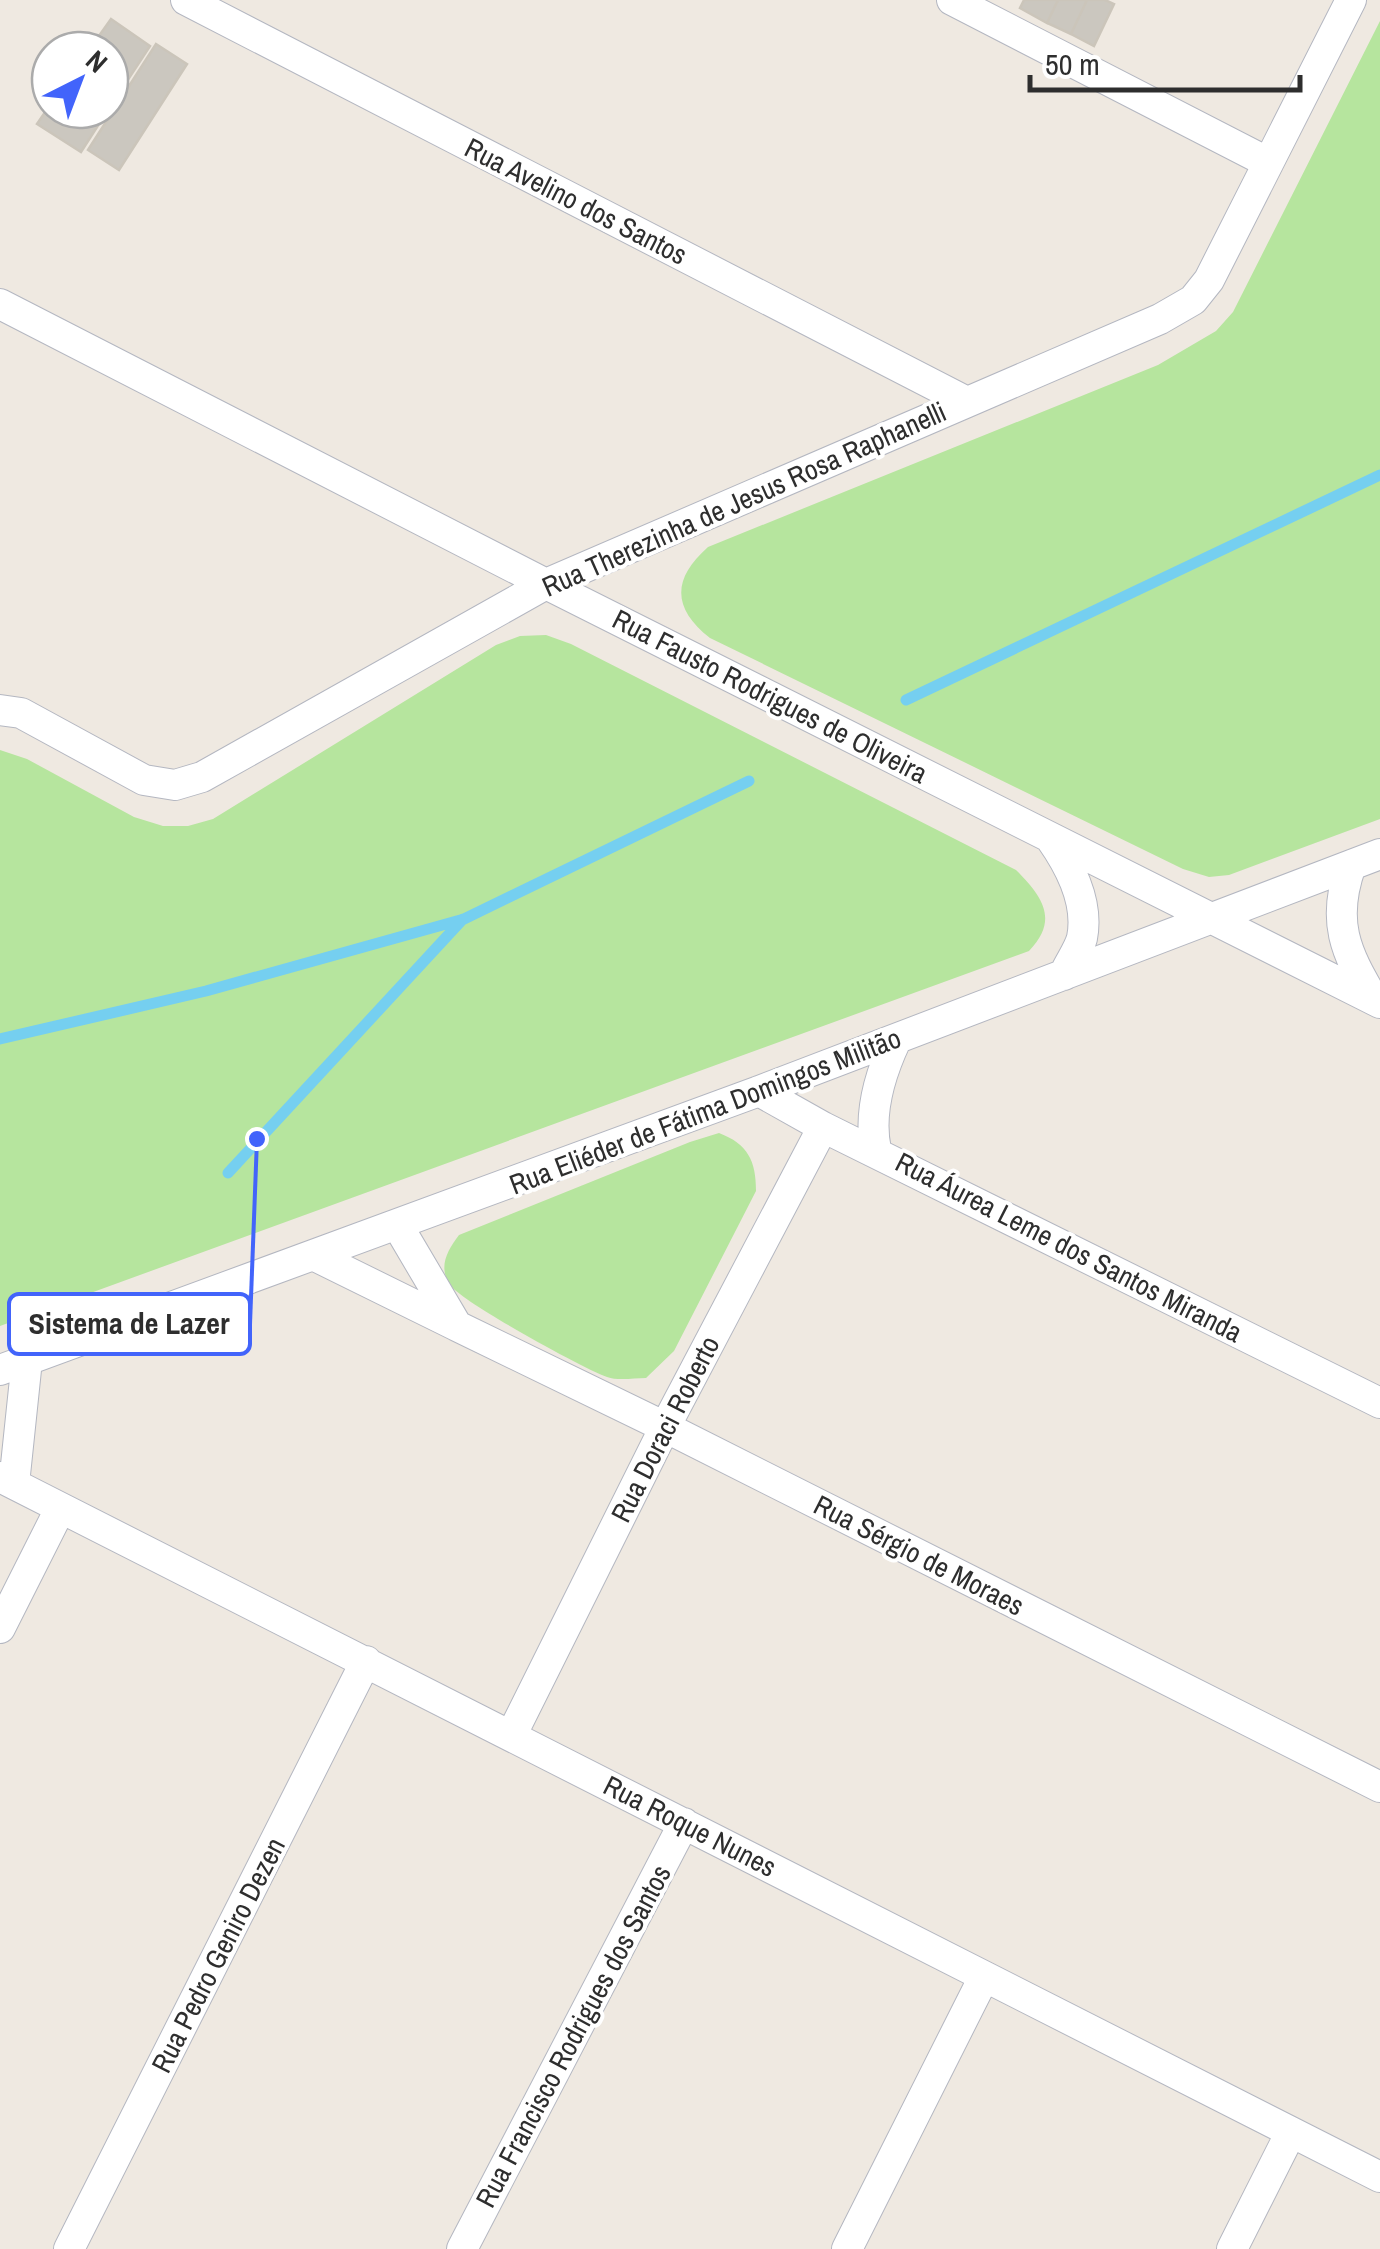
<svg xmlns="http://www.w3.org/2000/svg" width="1380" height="2249" font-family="'Archivo Narrow',sans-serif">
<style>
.green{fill:#b6e59e}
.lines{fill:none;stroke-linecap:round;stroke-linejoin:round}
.stream{stroke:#75cff0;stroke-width:11}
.building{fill:#cbc7bf;stroke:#cbc5ba;stroke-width:2.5}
.minor-casing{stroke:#b4b7c1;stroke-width:32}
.minor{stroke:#fff;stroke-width:30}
.labels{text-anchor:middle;stroke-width:8;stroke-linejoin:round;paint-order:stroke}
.street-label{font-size:28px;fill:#2e2e2e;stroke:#fff}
.leader{fill:none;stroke:#4264fb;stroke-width:4}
.callout-dot{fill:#4264fb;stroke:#fff;stroke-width:4}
.callout{fill:#fff;stroke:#4264fb;stroke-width:4}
.callout-label{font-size:30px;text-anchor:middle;font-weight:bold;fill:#2e2e2e}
</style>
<rect width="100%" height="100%" fill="#efe9e1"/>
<path class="green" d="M 1380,21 L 1380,819 L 1229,875 L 1209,877 L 1183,869 L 710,638 C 672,608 672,579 708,547 L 1158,365 L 1216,331 L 1233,312 Z
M 546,635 L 571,644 L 1016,870 C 1043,897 1059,920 1029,951 L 0,1326 L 0,750 L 27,759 L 134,817 L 163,826 L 188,826 L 213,819 L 496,645 L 520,636 Z
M 719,1133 C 748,1144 756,1161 756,1191 L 674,1351 L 646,1378 C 634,1378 618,1381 607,1377 C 582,1368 462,1302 450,1285 C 438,1267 447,1251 459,1235 L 690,1142 Z"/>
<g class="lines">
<path class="stream" d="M 906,700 L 1380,475
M 0,1039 L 206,991 L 464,919 L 749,781
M 228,1173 L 463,919"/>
</g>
<path class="building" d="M 1024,0 L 1058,0 L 1047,23 L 1020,8 Z
M 1058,0 L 1087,0 L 1071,34 L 1047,23 Z
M 1087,0 L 1105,0 L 1114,4 L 1094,46 L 1071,34 Z
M 111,19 L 150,46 L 110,107 L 110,50 L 89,50 Z
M 156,44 L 187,64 L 119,170 L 88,150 Z
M 50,105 L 50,110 L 108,110 L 81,152 L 37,124 Z"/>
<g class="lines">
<defs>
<path id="minor" d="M 186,0 L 967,402
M 952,0 L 1267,162
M 0,304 L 546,584 L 1380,1003
M 0,710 L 21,713 L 144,780 L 175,785 L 202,777 L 546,584 L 1160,319 L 1193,300 L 1209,280 L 1351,0
M 1051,839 C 1070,866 1089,903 1082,938 C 1079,950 1069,963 1064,975
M 1351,865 C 1331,921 1345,952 1374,1000
M 759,1091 L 823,1127 L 1380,1403
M 876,1150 C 868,1113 880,1074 896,1040
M 313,1255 L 457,1326 L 398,1226
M 457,1326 L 665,1427 L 1380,1787
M 0,1370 L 759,1091 L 1380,854
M 0,1477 L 1380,2177
M 14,1484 L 27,1360
M 0,1628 L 60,1509
M 512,1734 L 665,1427 L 823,1127
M 69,2249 L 366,1661
M 462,2249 L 684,1823
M 847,2249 L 984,1977
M 1232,2249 L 1291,2132"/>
</defs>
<use href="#minor" class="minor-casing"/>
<use href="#minor" class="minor"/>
</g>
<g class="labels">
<g class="street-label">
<text transform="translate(576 201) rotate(27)" y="10">Rua Avelino dos Santos</text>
<text transform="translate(744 499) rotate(-24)" y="10">Rua Therezinha de Jesus Rosa Raphanelli</text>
<text transform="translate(770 696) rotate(27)" y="10">Rua Fausto Rodrigues de Oliveira</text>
<text transform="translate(705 1111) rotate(-21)" y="10">Rua Eliéder de Fátima Domingos Militão</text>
<text transform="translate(1069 1247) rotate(27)" y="10">Rua Áurea Leme dos Santos Miranda</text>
<text transform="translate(665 1429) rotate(-63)" y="10">Rua Doraci Roberto</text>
<text transform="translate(919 1555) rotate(27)" y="10">Rua Sérgio de Moraes</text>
<text transform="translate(690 1826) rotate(27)" y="10">Rua Roque Nunes</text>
<text transform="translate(218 1955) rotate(-63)" y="10">Rua Pedro Geniro Dezen</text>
<text transform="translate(573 2036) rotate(-62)" y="10">Rua Francisco Rodrigues dos Santos</text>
</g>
</g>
<path class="leader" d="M257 1139L250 1324"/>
<circle class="callout-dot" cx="257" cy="1139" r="10"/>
<rect class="callout" x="9" y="1294" width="241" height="60" rx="10"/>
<g class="callout-label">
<text x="129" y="1334">Sistema de Lazer</text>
</g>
<g transform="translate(80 80) rotate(42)"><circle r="48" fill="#ffffff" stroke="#ababab" stroke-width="2.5"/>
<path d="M0-8L18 38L0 25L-18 38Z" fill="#4264fb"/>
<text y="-15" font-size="28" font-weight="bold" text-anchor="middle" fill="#2e2e2e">N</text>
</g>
<path d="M1030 75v15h270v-15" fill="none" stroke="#2e2e2e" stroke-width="5"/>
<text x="1045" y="75" font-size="30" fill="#2e2e2e" stroke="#ffffff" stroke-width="8" paint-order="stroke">50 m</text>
</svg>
